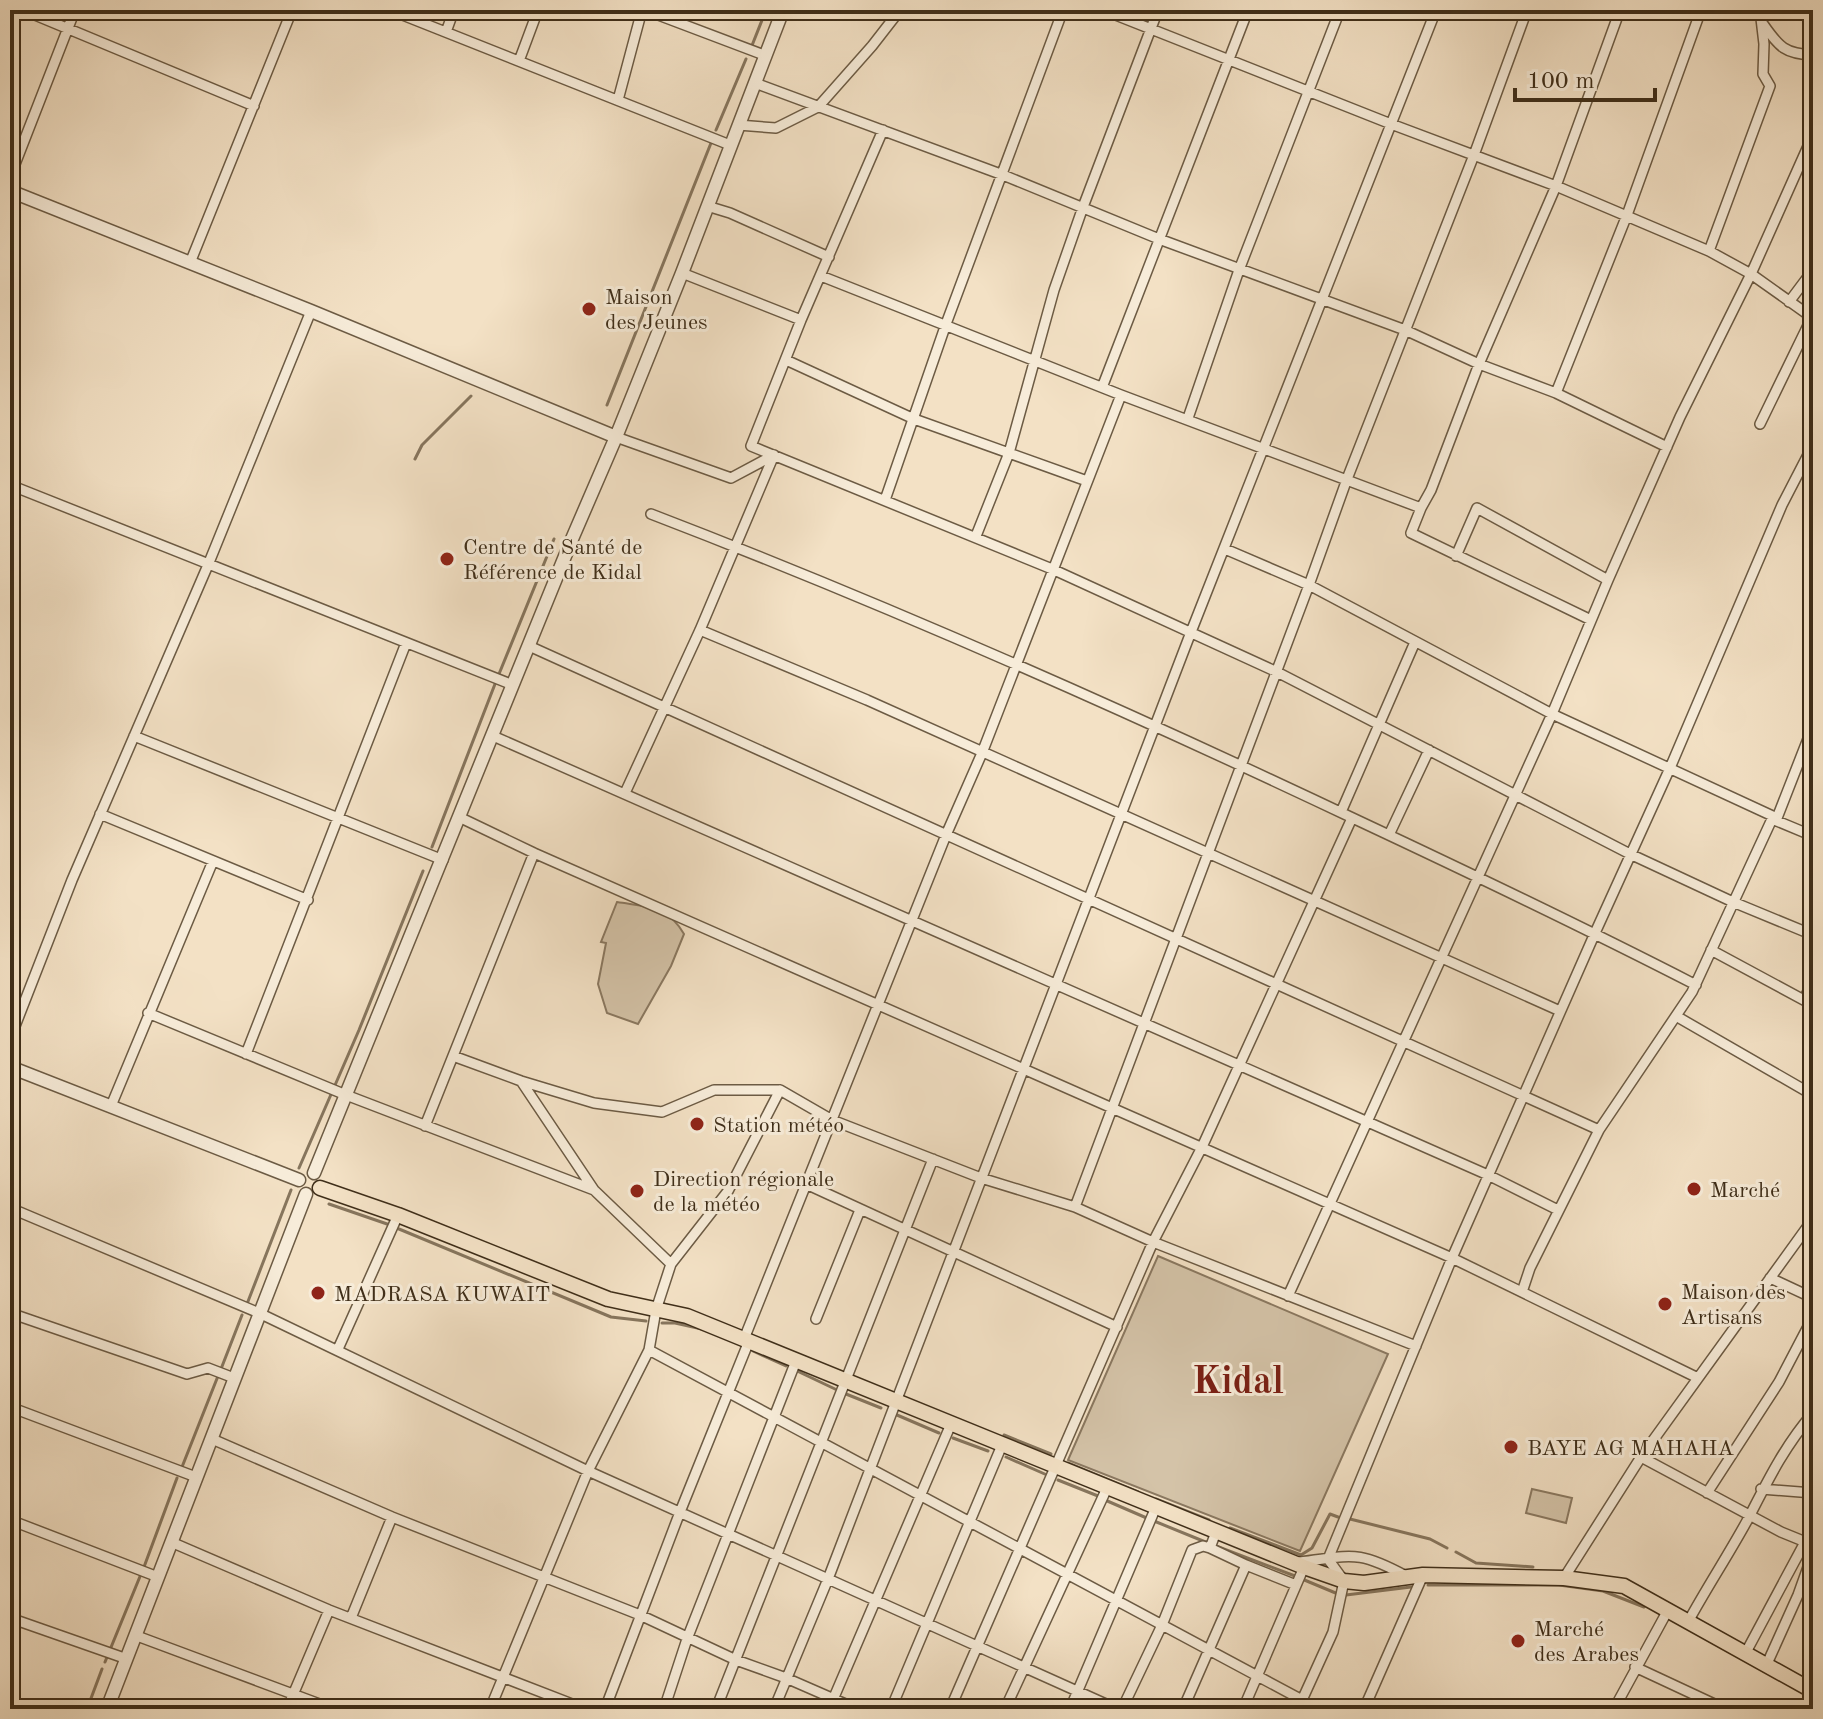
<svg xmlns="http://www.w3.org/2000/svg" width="1823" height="1719" font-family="'Old Standard TT',serif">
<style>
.green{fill:#d4c3a8;stroke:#8a7860;stroke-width:2}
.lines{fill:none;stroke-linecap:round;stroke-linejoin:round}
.stream{stroke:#86755d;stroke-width:3}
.minor-casing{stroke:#6c5b44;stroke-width:12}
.tertiary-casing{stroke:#6c5b44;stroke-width:15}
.primary-casing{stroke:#3f2e19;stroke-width:17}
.minor{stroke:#f7ecd9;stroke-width:9}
.tertiary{stroke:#f7ecd9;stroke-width:12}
.primary{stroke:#f3e1c5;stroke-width:14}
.poi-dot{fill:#8f2418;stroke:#f7ecd9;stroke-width:3}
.labels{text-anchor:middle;stroke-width:6;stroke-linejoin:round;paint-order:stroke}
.poi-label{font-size:22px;fill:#3f2e19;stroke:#f7ecd9;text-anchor:start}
.town-label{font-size:38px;font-weight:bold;fill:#7a1f14;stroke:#f7ecd9}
</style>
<rect width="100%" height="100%" fill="#f3e1c5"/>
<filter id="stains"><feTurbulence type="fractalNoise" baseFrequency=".0025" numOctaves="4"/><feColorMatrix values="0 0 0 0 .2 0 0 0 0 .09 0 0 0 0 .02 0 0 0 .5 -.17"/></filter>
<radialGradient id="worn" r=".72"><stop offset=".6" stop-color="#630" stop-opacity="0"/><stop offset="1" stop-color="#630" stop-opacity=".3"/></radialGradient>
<path class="green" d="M 617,902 C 647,907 667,905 684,934 L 671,966 L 638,1024 L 607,1013 L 598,984 L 606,943 L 601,942 Z
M 1158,1256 L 1388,1354 L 1300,1551 L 1068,1460 Z
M 1532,1489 L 1572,1498 L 1566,1523 L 1526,1513 Z"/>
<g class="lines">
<path class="stream" d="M 751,48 L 766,10
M 716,130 L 746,59
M 607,405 L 711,143
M 415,459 L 422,445 L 471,396
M 499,674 L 554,539
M 432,847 L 495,684
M 299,1168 L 359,1030 L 423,871
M 329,1204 L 390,1225
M 399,1229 L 611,1317 L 646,1321
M 247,1304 L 291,1190
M 662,1323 L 675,1323 L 702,1329
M 753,1351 L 786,1366
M 221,1369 L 242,1315
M 795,1370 L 835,1389
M 846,1394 L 881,1408
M 897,1415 L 939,1433
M 1004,1435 L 1051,1454
M 953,1438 L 988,1451
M 1006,1457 L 1047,1475
M 1068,1463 L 1138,1492
M 182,1467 L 218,1376
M 1058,1480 L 1098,1496
M 1156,1499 L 1209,1520
M 1105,1500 L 1149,1519
M 1350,1519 L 1430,1539 L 1447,1548
M 1154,1521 L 1208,1543
M 1230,1528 L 1301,1555 L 1312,1548 L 1330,1514 L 1338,1517
M 1216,1546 L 1295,1576
M 1456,1552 L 1476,1563 L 1533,1567
M 144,1567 L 177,1478
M 1302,1579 L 1338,1594
M 1428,1585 L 1559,1585 L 1603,1591 L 1644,1607
M 1346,1595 L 1411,1587
M 105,1662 L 141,1574
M 87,1709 L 102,1669"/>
<defs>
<path id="minor" d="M 23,10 L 254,106
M 390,10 L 730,145
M 645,10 L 764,55
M 1103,10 L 1391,124 L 1556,186 L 1709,251 L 1751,274 L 1813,318
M 1763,24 C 1779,47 1785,54 1813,55
M 446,32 L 454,10
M 519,61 L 538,10
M 755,83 L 1003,175 L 1159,239 L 1405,330 L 1479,364 L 1556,393 L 1667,447
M 618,100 L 642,10
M 738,125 L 776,128 L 818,107 L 872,46 L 900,10
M 883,130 L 801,320 L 751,446 L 1052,569 L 1277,672 L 1630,854 L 1733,902 L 1813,935
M 10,177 L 75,10
M 707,206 L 730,213 L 829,257
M 1709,251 L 1770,86 L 1763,74 L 1764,44 L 1760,10
M 190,263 L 292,10
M 682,273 L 801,320
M 821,276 L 1121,395 L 1421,508 L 1411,533 L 1591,620
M 1789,302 L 1813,270
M 786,360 L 914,419 L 1087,481
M 1103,385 L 1248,10
M 1556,393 L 1627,215 L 1701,10
M 1188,418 L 1239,270 L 1340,10
M 1760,424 L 1812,317
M 616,437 L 731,478 L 774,455
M 10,485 L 513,685
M 885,500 L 946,324 L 1063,10
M 1421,508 L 1431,490 L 1479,364 L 1556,186 L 1620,10
M 651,514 C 891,606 1127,711 1359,821 C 1472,874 1585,928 1696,985
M 976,536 L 1009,453 L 1054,290 L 1083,207 L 1158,10
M 1225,549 L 1309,585 L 1552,714 L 1777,818
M 1456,556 L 1477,508 L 1608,580
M 700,630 L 867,700 L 1560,1011
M 529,646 L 1599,1130
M 134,736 L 443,860
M 493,736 L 1488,1175 L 1558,1210
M 625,793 L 700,630 L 774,455
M 1341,812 L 1415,642
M 100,814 L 308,900
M 461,818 L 534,853 L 1452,1258 L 1698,1378
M 1772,819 L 1813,836
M 1389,835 L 1429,750
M 1711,950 L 1813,1005
M 1804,1000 L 1813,980
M 148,1013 L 346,1095 L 594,1190 L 671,1264
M 1676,1016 L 1813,1095
M 10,1039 L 72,880 L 208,565 L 311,311
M 246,1054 L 406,643
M 453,1056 L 521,1081 L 594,1103 L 662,1112 L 714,1090 L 780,1090
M 521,1081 L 594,1190
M 111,1106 L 213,861
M 425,1126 L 534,853
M 806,1184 L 1117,1327
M 1075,1207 L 1309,585 L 1347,479 L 1474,155 L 1527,10
M 10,1208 L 259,1313 L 588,1471 L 1117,1709
M 1770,1278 L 1813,1298
M 1522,1292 L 1530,1268 L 1599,1130 L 1692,992 L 1772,819 L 1777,818 L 1813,726
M 1288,1296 L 1552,714 L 1608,580 L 1680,417 L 1751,274 L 1813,135
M 10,1313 L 187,1374 L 208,1368 L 234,1378
M 816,1319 L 860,1210
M 744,1339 L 946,835 L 982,753 L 1121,395
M 338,1349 L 398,1215
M 649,1350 L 1319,1709
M 10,1407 L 196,1477
M 212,1439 L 392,1517 L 640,1615 L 736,1660 L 786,1678 L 857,1709
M 1641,1457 L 1781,1532 L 1813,1545
M 1761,1489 L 1813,1493
M 1707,1493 L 1779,1382 L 1813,1317
M 10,1520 L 158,1577
M 171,1542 L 329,1610 L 585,1709
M 1210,1548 L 1246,1565
M 1299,1562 C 1352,1556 1356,1549 1406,1576
M 1564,1578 L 1641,1457 L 1813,1219
M 10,1618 L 127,1659
M 351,1618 L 392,1517
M 1688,1622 C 1707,1587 1729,1554 1748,1519 C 1768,1480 1784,1447 1813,1413
M 137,1636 L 333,1709
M 1745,1654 L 1805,1542
M 1766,1666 L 1798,1595 L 1813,1553
M 1635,1667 L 1725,1709
M 287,1709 L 329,1610
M 490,1709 L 588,1471 L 649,1350 L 656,1310 L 671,1264 L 728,1191 L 780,1090 L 832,1120 L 981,1178 L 1075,1207 L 1153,1242 L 1416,1346
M 605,1709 L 680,1512 L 749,1341
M 664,1709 L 687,1639 L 796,1361
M 716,1709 L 933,1159
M 774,1709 L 828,1579 L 1191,632 L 1436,10
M 829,1709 L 951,1424
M 891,1709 L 1002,1445
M 950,1709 L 1153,1242 L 1202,1147 L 1352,818
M 1005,1709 L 1107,1488
M 1070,1709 L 1156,1507
M 1122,1709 L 1162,1625 L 1192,1550 L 1203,1546 L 1210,1548 L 1216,1532
M 1183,1709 L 1246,1565 L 1296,1585
M 1243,1709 L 1304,1567
M 1298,1709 L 1333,1632 L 1344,1581 L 1328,1559 L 1452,1258 L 1595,933 L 1670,768 L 1782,505 L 1813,445
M 1364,1709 L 1423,1575
M 1614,1709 L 1668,1610"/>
<path id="tertiary" d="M 10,191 L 311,311 L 616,437
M 10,1067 L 299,1180
M 314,1173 L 572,539 L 616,437 L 682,273 L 783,10
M 107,1709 L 306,1194"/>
<path id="primary" d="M 320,1188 L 398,1215 L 608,1299 L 687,1316 L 1304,1567 L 1344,1581 L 1364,1583 L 1423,1575 L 1564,1578 L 1624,1586 L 1813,1691"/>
</defs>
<use href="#minor" class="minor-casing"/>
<use href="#tertiary" class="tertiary-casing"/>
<use href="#primary" class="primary-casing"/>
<use href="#minor" class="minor"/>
<use href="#tertiary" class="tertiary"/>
<use href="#primary" class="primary"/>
</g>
<g class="poi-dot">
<circle cx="589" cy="309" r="8"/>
<circle cx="447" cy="559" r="8"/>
<circle cx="697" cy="1124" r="8"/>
<circle cx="1694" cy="1189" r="8"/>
<circle cx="637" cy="1191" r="8"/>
<circle cx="318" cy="1293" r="8"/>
<circle cx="1665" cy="1304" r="8"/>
<circle cx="1511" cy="1447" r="8"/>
<circle cx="1518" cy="1641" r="8"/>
</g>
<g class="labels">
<g class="poi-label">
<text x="605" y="304">Maison<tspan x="605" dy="25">des Jeunes</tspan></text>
<text x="463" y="554">Centre de Santé de<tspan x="463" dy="25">Référence de Kidal</tspan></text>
<text x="713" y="1132">Station météo</text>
<text x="653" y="1186">Direction régionale<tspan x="653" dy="25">de la météo</tspan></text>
<text x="1710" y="1197">Marché</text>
<text x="1681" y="1299">Maison des<tspan x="1681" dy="25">Artisans</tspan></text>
<text x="334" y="1301">MADRASA KUWAIT</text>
<text x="1527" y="1455">BAYE AG MAHAHA</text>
<text x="1534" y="1636">Marché<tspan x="1534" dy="25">des Arabes</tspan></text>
</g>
<g class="town-label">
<text x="1238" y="1393">Kidal</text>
</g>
</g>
<rect width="1823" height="1719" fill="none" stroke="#f3e1c5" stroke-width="40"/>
<rect x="12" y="12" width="1799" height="1695" fill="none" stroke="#3f2e19" stroke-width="4"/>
<rect x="20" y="20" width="1783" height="1679" fill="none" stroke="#3f2e19" stroke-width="2"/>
<path d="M1515 88v12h140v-12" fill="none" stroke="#3f2e19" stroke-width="4"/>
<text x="1527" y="88" font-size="24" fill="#3f2e19" stroke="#f7ecd9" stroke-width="6" paint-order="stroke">100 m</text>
<rect width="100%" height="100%" filter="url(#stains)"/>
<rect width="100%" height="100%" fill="url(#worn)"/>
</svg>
